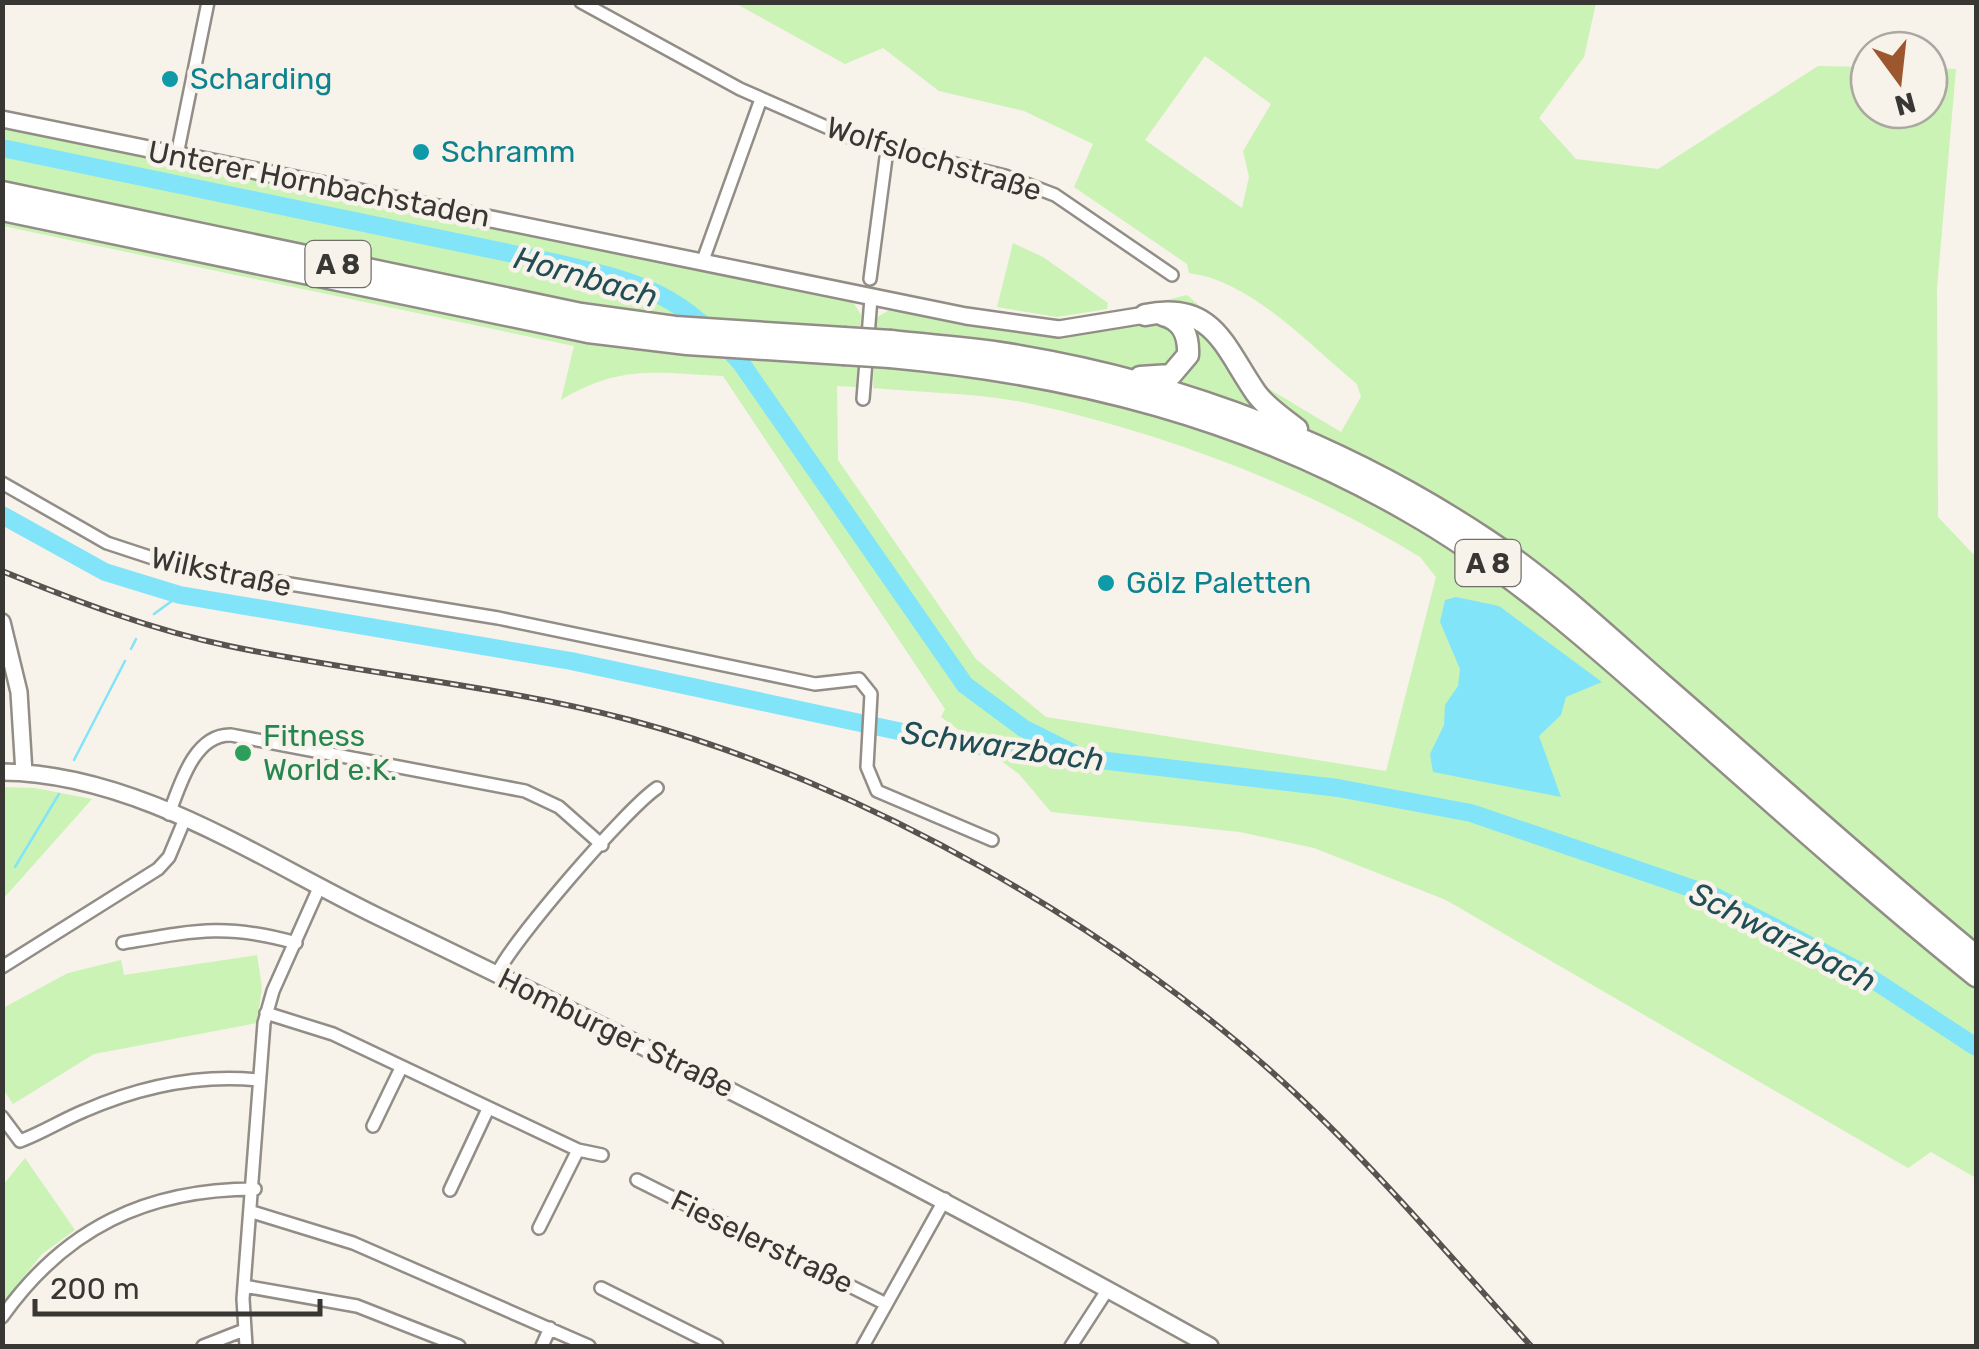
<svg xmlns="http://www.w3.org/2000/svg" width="1979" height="1349" font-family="Rubik,sans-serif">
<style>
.green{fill:#caf3b5;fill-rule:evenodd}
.water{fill:#82e4f9}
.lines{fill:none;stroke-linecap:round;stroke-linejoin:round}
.stream{stroke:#82e4f9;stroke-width:2.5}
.river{stroke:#82e4f9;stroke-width:18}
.street-casing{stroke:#928d86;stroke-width:16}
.secondary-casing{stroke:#928d86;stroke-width:20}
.highway-casing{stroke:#928d86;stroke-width:25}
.street{stroke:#fff;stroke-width:11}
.secondary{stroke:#fff;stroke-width:15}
.highway{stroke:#fff;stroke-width:20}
.rail-casing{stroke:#565350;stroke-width:6}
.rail{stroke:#f7f2ea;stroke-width:2.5;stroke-dasharray:8;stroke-linecap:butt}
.highway-bridge-casing{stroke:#928d86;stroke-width:25;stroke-linecap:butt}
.highway-bridge{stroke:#fff;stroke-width:20}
.culture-dot{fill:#0f9aa8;stroke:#f7f2ea;stroke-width:4}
.leisure-dot{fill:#2e9e5b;stroke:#f7f2ea;stroke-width:4}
.labels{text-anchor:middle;stroke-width:9;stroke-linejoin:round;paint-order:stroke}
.shield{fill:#f7f2ea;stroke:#726f6b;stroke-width:2.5}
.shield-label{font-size:28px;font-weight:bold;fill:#393734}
.culture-label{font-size:30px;fill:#0d838f;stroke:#f7f2ea;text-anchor:start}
.street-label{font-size:30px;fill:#393734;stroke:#f7f2ea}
.leisure-label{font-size:30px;fill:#27864d;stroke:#f7f2ea;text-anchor:start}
.water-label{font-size:32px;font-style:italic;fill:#214d57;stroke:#f7f2ea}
</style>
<rect width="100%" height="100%" fill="#f7f2ea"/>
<path class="green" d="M 735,3 L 1596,3 L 1584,57 L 1539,118 L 1576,159 L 1658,169 L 1818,66 L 1869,67 L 1869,110 L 1929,110 L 1929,68 L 1956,69 L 1937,288 L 1938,517 L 1976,557 L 1976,1178 L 1931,1152 L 1908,1168 L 1446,900 L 1314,848 L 1240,832 L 1051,812 L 1019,774 L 941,717 L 945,709 L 723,376 C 658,373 620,364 561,400 L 574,346 L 3,226 L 3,127 L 853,302 L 861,315 L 856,387 L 837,386 L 838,460 L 976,659 L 1046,717 L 1386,771 L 1436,577 L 1420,557 C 1303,485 1166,434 1032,404 C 982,393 925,393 873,388 L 876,318 L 889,310 L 1050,335 L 1085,320 L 1187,295 L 1225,328 L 1266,387 L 1341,432 L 1361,397 L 1357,384 C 1309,345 1252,281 1189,273 L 1187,264 L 1074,187 L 1093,144 L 1024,111 L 939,91 L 883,48 L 845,64 ZM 1205,56 L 1271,104 L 1243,151 L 1249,177 L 1242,208 L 1145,140 Z
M 1013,243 L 1043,257 L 1108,303 L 1107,309 L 1057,317 L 997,307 Z
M 3,787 L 35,788 L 92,799 L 3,899 Z
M 257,955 L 262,987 L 257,1023 L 94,1054 L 13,1104 L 3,1089 L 3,1008 L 68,973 L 121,960 L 124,975 Z
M 25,1158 L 75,1230 L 42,1254 L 3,1303 L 3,1185 Z"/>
<path class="water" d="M 1456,597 L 1499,606 L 1602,682 L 1566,697 L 1561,715 L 1539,736 L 1561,797 L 1433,772 L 1430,754 L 1444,725 L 1445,705 L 1458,686 L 1460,669 L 1440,622 L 1445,600 Z"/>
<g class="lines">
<path class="stream" d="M 154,614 L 180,595
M 131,649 L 136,639
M 74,760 L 125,661
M 15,867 L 59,794"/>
<path class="river" d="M 2,148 L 557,263 C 645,283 680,294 741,363 L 965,685 L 1023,728 L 1077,755
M 2,515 L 105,572 L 180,595 L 571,661 L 954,743 L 1338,788 L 1471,813 L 1714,896 L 1863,973 L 1976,1047"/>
<defs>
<path id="street" d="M 581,2 L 740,89 L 856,140 L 1005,176 L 1055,195 L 1172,275
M 177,155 L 208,2
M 702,263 L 761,99
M 870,279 L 887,150
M 863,399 L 871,298
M 2,483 L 107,543 L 174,565 L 498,618 L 815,684 L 859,679 L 871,694 L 867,767 L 877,791 L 992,840
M 169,814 C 180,785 194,734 231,735 L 525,791 L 559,807 L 602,845
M 123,943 C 193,931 226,923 296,943
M 2,967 L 158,869 L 169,857 L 184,821
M 497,974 C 513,940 627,808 657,788
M 266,1013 L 333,1034 L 578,1150 L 602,1155
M 2,1117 L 20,1141 C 42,1133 62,1120 84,1111 C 139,1087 199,1074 259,1080
M 373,1126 L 401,1068
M 637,1180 L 886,1304
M 450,1190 L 488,1109
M 252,1212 L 353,1243 L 589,1346
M 539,1228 L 578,1150
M 244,1286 L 357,1306 L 459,1346
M 601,1288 L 717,1346
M 2,1317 C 65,1228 147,1189 255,1189
M 203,1346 L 244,1330
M 246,1346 L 243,1299 L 264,1023 L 273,991 L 319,888
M 542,1346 L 550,1328
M 863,1346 L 945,1199
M 1071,1346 L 1108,1289"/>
<path id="secondary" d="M 2,119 L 966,316 L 1059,329 L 1145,315
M 2,622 L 19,692 L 24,773
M 2,772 C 137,773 261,860 379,917 C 660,1052 937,1194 1210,1346"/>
<path id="highway" d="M 2,192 L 581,314 L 675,327 L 844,338
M 2,210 L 588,332 L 687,344 L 843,354
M 1145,315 C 1214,301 1224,347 1256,393 C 1266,407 1283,418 1297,429
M 891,341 C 933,346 977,348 1019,356 C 1185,384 1346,446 1487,540 C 1549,581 1605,634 1662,684 C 1767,775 1869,868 1976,956
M 890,357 C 1074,374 1247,418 1408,511 C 1512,570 1601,651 1689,729 C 1784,813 1878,897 1976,976
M 1140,377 L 1171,375 L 1188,355 C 1189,336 1183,320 1163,315"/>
</defs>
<use href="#street" class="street-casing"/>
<use href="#secondary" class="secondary-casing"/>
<use href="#highway" class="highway-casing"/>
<use href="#street" class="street"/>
<use href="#secondary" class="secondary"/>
<use href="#highway" class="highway"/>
<defs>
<path id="rail" d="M 2,571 C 76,601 152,630 229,646 C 362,674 498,685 630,720 C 860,781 1123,931 1296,1094 C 1380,1173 1454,1261 1531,1346"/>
</defs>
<use href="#rail" class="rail-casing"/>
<use href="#rail" class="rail"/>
<defs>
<path id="highway-bridge" d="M 844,338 L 891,341
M 843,354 L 890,357"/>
</defs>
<use href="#highway-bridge" class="highway-bridge-casing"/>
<use href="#highway-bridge" class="highway-bridge"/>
</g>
<g class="culture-dot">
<circle cx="170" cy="79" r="10"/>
<circle cx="421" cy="152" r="10"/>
<circle cx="1106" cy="583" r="10"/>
</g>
<circle class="leisure-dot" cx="243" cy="753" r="10"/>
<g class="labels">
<g class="shield">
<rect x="305.5" y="241" width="65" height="46" rx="8"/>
<rect x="1455.5" y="540" width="65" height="46" rx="8"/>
</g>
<g class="shield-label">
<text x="338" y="274">A 8</text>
<text x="1488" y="573">A 8</text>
</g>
<g class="culture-label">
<text x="190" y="89">Scharding</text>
<text x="441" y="162">Schramm</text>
<text x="1126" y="593">Gölz Paletten</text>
</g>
<g class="street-label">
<text transform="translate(934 159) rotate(17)" y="10">Wolfslochstraße</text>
<text transform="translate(319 184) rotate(11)" y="10">Unterer Hornbachstaden</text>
<text transform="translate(221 572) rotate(12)" y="10">Wilkstraße</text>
<text transform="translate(616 1033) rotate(26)" y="10">Homburger Straße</text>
<text transform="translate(762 1242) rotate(26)" y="10">Fieselerstraße</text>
</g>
<g class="leisure-label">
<text x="263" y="746">Fitness<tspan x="263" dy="34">World e.K.</tspan></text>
</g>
<g class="water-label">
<text transform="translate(586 277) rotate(16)" y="11">Hornbach</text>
<text transform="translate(1003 746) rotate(8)" y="11">Schwarzbach</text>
<text transform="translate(1783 937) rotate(27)" y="11">Schwarzbach</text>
</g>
</g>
<rect width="1979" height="1349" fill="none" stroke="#393734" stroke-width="10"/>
<g transform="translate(1899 80) rotate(165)"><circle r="48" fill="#f7f2ea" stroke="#aba7a1" stroke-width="2.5"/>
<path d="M0-8L18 38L0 25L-18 38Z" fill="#9d572e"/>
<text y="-15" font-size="28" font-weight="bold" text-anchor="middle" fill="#393734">N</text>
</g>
<path d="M35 1299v15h285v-15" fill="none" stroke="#393734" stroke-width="5"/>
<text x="50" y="1299" font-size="30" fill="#393734" stroke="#f7f2ea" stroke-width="8" paint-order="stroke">200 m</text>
</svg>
